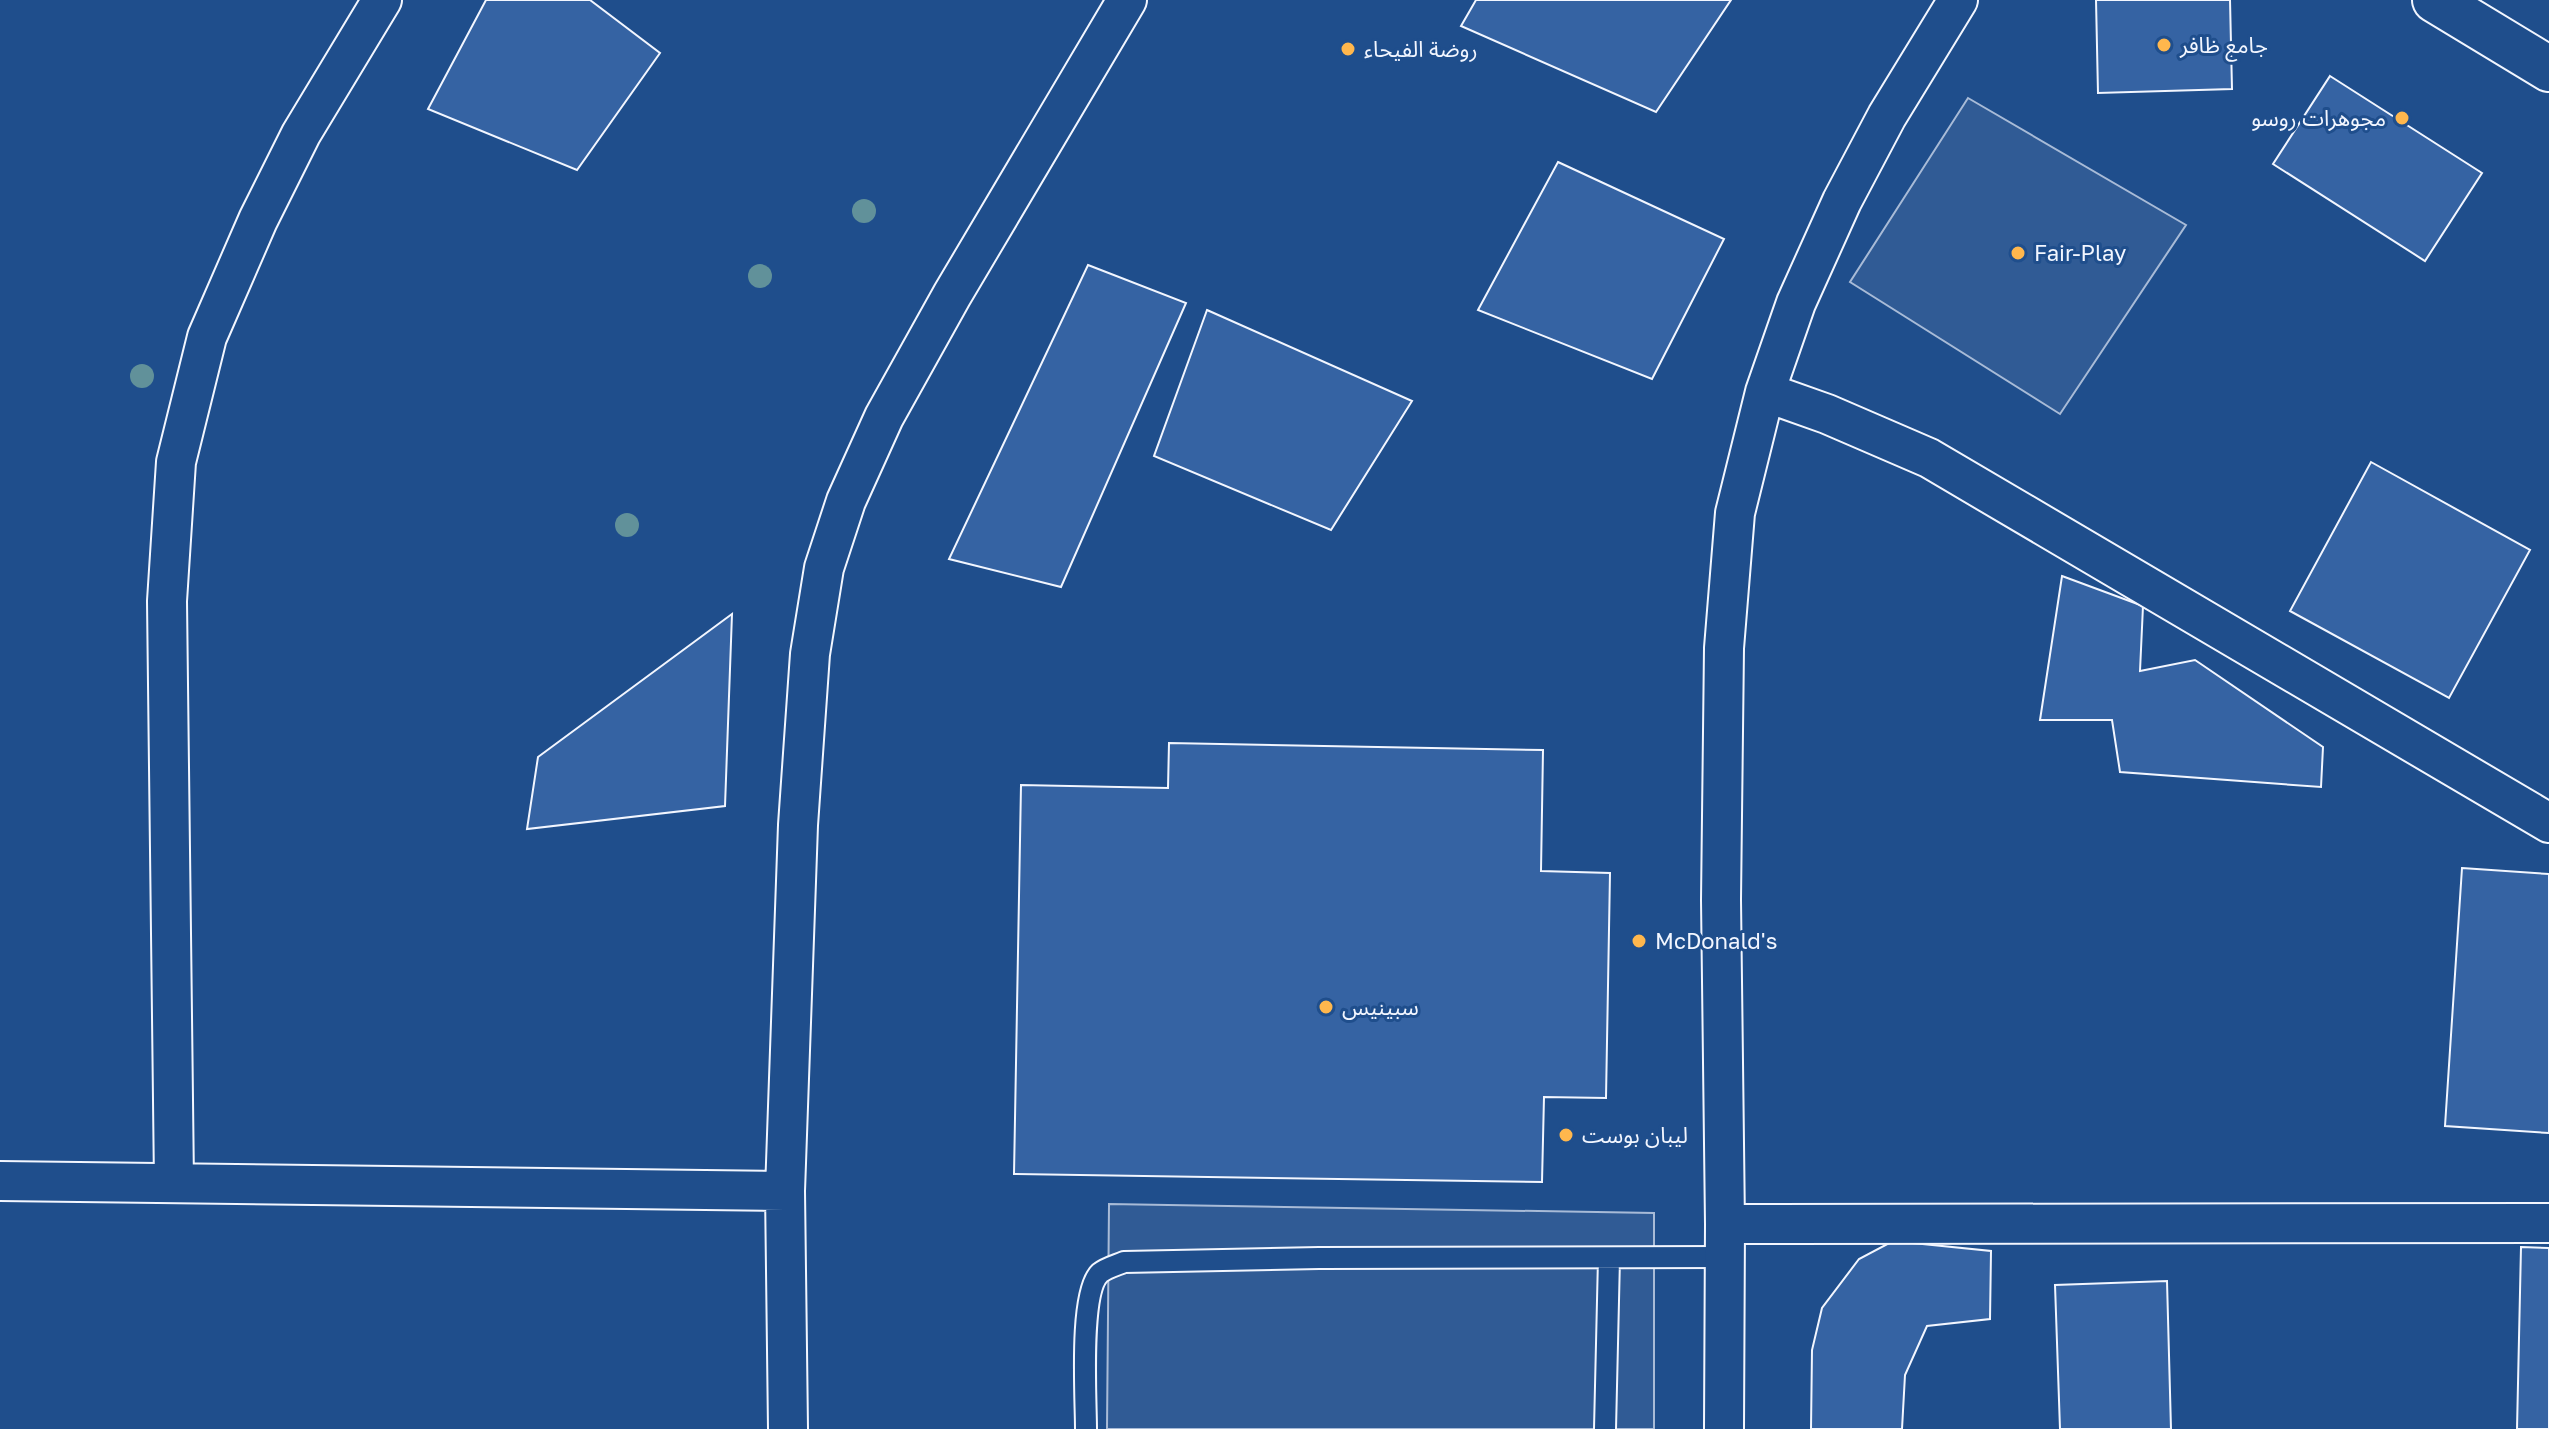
<svg xmlns="http://www.w3.org/2000/svg" width="2549" height="1429" font-family="'Golos Text','Noto Sans Arabic',sans-serif">
<style>
.built{fill:#305b95;stroke:#a8bbd7;stroke-width:2}
.building{fill:#3563a3;stroke:#f2f6ff;stroke-width:2}
.lines{fill:none;stroke-linecap:round;stroke-linejoin:round}
.service-casing{stroke:#f2f6ff;stroke-width:24}
.minor-casing{stroke:#f2f6ff;stroke-width:42}
.tertiary-casing{stroke:#f2f6ff;stroke-width:48}
.service{stroke:#1f4e8c;stroke-width:20}
.minor{stroke:#1f4e8c;stroke-width:38}
.tertiary{stroke:#1f4e8c;stroke-width:44}
.tree{fill:#61919a}
.poi-dot{fill:#ffb74d;stroke:#1f4e8c;stroke-width:3}
.labels{text-anchor:middle;stroke-width:6;stroke-linejoin:round;paint-order:stroke}
.poi-label{font-size:22px;fill:#f2f6ff;stroke:#1f4e8c;text-anchor:start}
</style>
<rect width="100%" height="100%" fill="#1f4e8c"/>
<path class="built" d="M 1968,98 L 2186,225 L 2060,414 L 1850,282 Z
M 1109,1204 L 1654,1213 L 1654,1429 L 1107,1429 Z"/>
<path class="building" d="M 486,0 L 590,0 L 660,53 L 577,170 L 428,109 Z
M 1476,0 L 1731,0 L 1656,112 L 1461,26 Z
M 2096,0 L 2230,0 L 2232,89 L 2098,93 Z
M 2330,76 L 2482,173 L 2425,261 L 2273,164 Z
M 1558,162 L 1724,239 L 1652,379 L 1478,310 Z
M 1088,265 L 1186,303 L 1061,587 L 949,559 Z
M 1207,310 L 1412,401 L 1331,530 L 1154,456 Z
M 2371,462 L 2530,550 L 2449,698 L 2290,611 Z
M 2062,576 L 2143,606 L 2140,671 L 2195,660 L 2323,747 L 2321,787 L 2120,772 L 2112,720 L 2040,720 Z
M 732,614 L 725,806 L 527,829 L 538,757 Z
M 1169,743 L 1543,750 L 1541,871 L 1610,873 L 1606,1098 L 1544,1097 L 1542,1182 L 1014,1174 L 1021,785 L 1168,788 Z
M 2462,868 L 2549,874 L 2549,1133 L 2445,1126 Z
M 1893,1241 L 1991,1251 L 1990,1319 L 1927,1326 L 1905,1375 L 1902,1429 L 1811,1429 L 1812,1350 L 1822,1308 L 1859,1259 Z
M 2521,1247 L 2549,1248 L 2549,1429 L 2517,1429 Z
M 2167,1281 L 2171,1429 L 2060,1429 L 2055,1285 Z"/>
<g class="lines">
<defs>
<path id="service" d="M 1086,1429 C 1086,1398 1079,1292 1100,1273 C 1106,1268 1117,1265 1124,1262 L 1319,1258 L 1725,1257
M 1605,1429 L 1609,1258"/>
<path id="minor" d="M 1765,392 L 1827,414 L 1929,458 L 2549,823
M 0,1181 L 785,1191
M 174,1183 L 167,601 L 176,462 L 207,337 L 258,220 L 301,134 L 382,0
M 1725,1224 L 2549,1223
M 788,1429 L 785,1191 L 798,825 L 810,654 L 824,568 L 846,501 L 884,417 L 952,295 L 1127,0
M 1724,1429 L 1725,1224 L 1721,900 L 1724,648 L 1735,513 L 1765,392 L 1796,303 L 1842,201 L 1887,116 L 1958,0"/>
<path id="tertiary" d="M 2435,0 L 2549,69"/>
</defs>
<use href="#service" class="service-casing"/>
<use href="#minor" class="minor-casing"/>
<use href="#tertiary" class="tertiary-casing"/>
<use href="#service" class="service"/>
<use href="#minor" class="minor"/>
<use href="#tertiary" class="tertiary"/>
</g>
<g class="tree">
<circle cx="864" cy="211" r="12"/>
<circle cx="760" cy="276" r="12"/>
<circle cx="142" cy="376" r="12"/>
<circle cx="627" cy="525" r="12"/>
</g>
<g class="poi-dot">
<circle cx="2164" cy="45" r="8"/>
<circle cx="1348" cy="49" r="8"/>
<circle cx="2402" cy="118" r="8"/>
<circle cx="2018" cy="253" r="8"/>
<circle cx="1639" cy="941" r="8"/>
<circle cx="1326" cy="1007" r="8"/>
<circle cx="1566" cy="1135" r="8"/>
</g>
<g class="labels">
<g class="poi-label">
<text x="2180" y="53">جامع ظافر</text>
<text x="1364" y="57">روضة الفيحاء</text>
<text x="2386" y="126" text-anchor="end">مجوهرات روسو</text>
<text x="2034" y="261">Fair-Play</text>
<text x="1655" y="949">McDonald's</text>
<text x="1342" y="1015">سبينيس</text>
<text x="1582" y="1143">ليبان بوست</text>
</g>
</g>
</svg>
